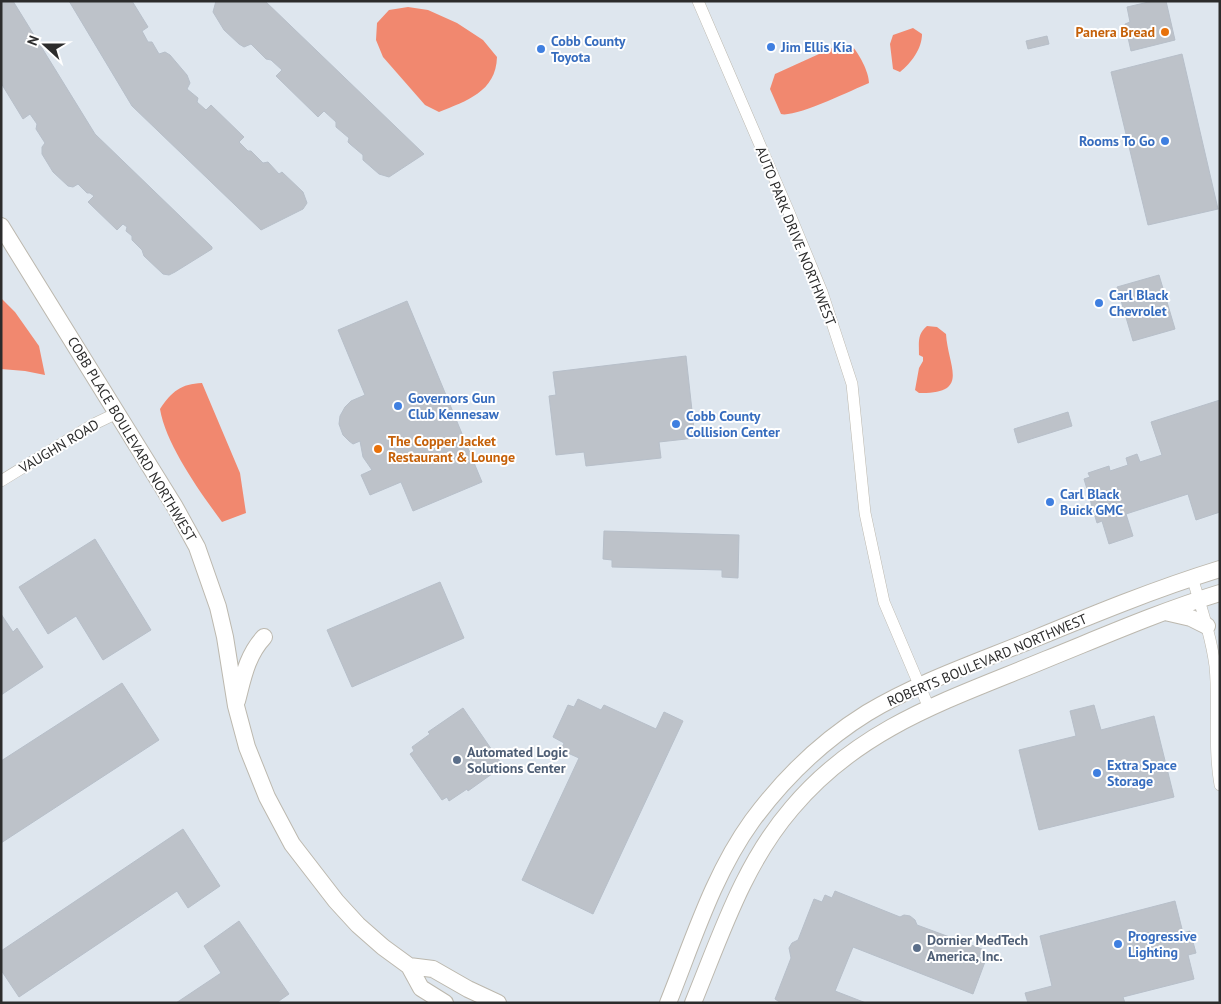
<svg xmlns="http://www.w3.org/2000/svg" width="1221" height="1004" font-family="'PT Sans',sans-serif">
<style>
.water{fill:#f1886f}
.building{fill:#bdc2c9;stroke:#b7bfc9}
.lines{fill:none;stroke-linecap:round;stroke-linejoin:round}
.street-casing{stroke:#bcb8ae;stroke-width:12}
.secondary-casing{stroke:#bcb8ae;stroke-width:18}
.street{stroke:#fff;stroke-width:11}
.secondary{stroke:#fff;stroke-width:16}
.food-dot{fill:#e8710a;stroke:#fff;stroke-width:2}
.shop-dot{fill:#3f7fe0;stroke:#fff;stroke-width:2}
.service-dot{fill:#5c6f8a;stroke:#fff;stroke-width:2}
.labels{text-anchor:middle;stroke-width:4;stroke-linejoin:round;paint-order:stroke}
.food-label{font-size:14px;font-weight:bold;fill:#c56008;stroke:#fff;text-anchor:end}
.shop-label{font-size:14px;font-weight:bold;fill:#366cbe;stroke:#fff;text-anchor:start}
.street-label{font-size:14px;fill:#2c2c2c;stroke:#fff}
.service-label{font-size:14px;font-weight:bold;fill:#4e5e75;stroke:#fff;text-anchor:start}
</style>
<rect width="100%" height="100%" fill="#dee6ee"/>
<path class="water" d="M 408,7 L 428,10 L 457,23 L 483,40 L 497,57 C 496,92 466,101 439,112 L 425,105 L 383,57 L 376,40 L 377,23 L 389,10 Z
M 913,28 L 922,34 C 922,49 911,63 900,72 L 893,69 L 890,44 L 893,35 Z
M 841,44 L 851,45 C 859,53 869,72 869,83 C 852,90 795,118 781,114 L 770,89 L 775,74 Z
M 1,298 L 15,312 L 39,346 L 45,375 L 25,371 L 1,369 Z
M 927,326 L 937,327 L 946,334 C 948,367 971,394 919,393 L 915,390 L 919,368 L 923,361 L 923,357 L 919,355 C 919,343 917,334 927,326 Z
M 202,383 L 240,473 L 246,513 L 222,522 C 200,492 166,445 160,409 C 172,391 181,384 202,383 Z"/>
<path class="building" d="M 1,1 L 13,1 L 95,134 L 212,247 L 212,249 L 175,272 L 169,275 L 163,274 L 144,256 L 142,250 L 132,240 L 132,236 L 126,231 L 127,227 L 123,224 L 117,230 L 88,202 L 94,196 L 90,193 L 87,193 L 78,184 L 73,187 L 68,186 L 53,172 L 42,154 L 42,147 L 45,143 L 36,129 L 37,124 L 30,114 L 23,119 L 1,83 Z
M 69,1 L 132,1 L 148,27 L 142,31 L 148,42 L 152,42 L 159,54 L 165,52 L 170,55 L 187,75 L 190,83 L 187,89 L 198,98 L 197,102 L 206,110 L 211,105 L 244,137 L 239,142 L 248,151 L 251,151 L 263,163 L 268,162 L 279,174 L 282,172 L 303,192 L 307,203 L 303,209 L 261,230 L 132,106 Z
M 265,1 L 424,154 L 389,177 L 379,174 L 363,160 L 363,155 L 350,144 L 348,142 L 349,138 L 336,127 L 336,122 L 324,111 L 318,117 L 276,76 L 282,70 L 271,60 L 266,59 L 251,44 L 244,47 L 239,44 L 224,30 L 213,12 L 216,1 Z
M 1153,1 L 1166,1 L 1175,40 L 1131,51 L 1125,24 L 1130,22 L 1127,7 Z
M 1047,36 L 1049,44 L 1028,49 L 1026,41 Z
M 1182,54 L 1218,209 L 1148,225 L 1111,72 Z
M 1159,275 L 1175,329 L 1133,341 L 1117,287 Z
M 407,301 L 482,482 L 413,511 L 401,482 L 370,495 L 361,475 L 372,470 L 363,457 L 360,441 L 353,444 L 349,441 L 343,435 L 339,424 L 340,416 L 345,407 L 351,401 L 365,395 L 338,330 Z
M 686,356 L 695,438 L 659,442 L 661,458 L 586,466 L 584,452 L 556,455 L 549,396 L 556,395 L 553,372 Z
M 1220,400 L 1220,512 L 1196,520 L 1188,494 L 1126,514 L 1133,536 L 1109,544 L 1102,521 L 1097,523 L 1084,479 L 1090,477 L 1088,473 L 1109,466 L 1110,471 L 1128,465 L 1126,458 L 1137,454 L 1140,462 L 1162,455 L 1151,422 Z
M 1068,412 L 1072,426 L 1018,443 L 1014,429 Z
M 604,531 L 739,535 L 738,578 L 722,577 L 722,570 L 612,567 L 612,560 L 603,559 Z
M 95,539 L 151,630 L 103,660 L 76,616 L 48,634 L 19,587 Z
M 440,582 L 464,638 L 352,687 L 327,630 Z
M 1,614 L 13,632 L 17,628 L 43,667 L 1,695 Z
M 122,683 L 159,740 L 1,843 L 1,761 Z
M 578,699 L 601,710 L 604,705 L 656,729 L 664,712 L 683,721 L 593,914 L 522,880 L 579,758 L 561,750 L 564,743 L 553,737 L 568,705 L 574,707 Z
M 1094,705 L 1101,730 L 1154,716 L 1174,797 L 1039,830 L 1019,750 L 1076,736 L 1070,711 Z
M 463,708 L 503,766 L 468,791 L 467,789 L 449,801 L 447,797 L 442,800 L 410,754 L 414,751 L 412,747 L 430,734 L 428,732 Z
M 183,829 L 220,886 L 188,908 L 177,891 L 19,997 L 1,970 L 1,951 Z
M 835,891 L 900,917 L 904,915 L 910,916 L 915,920 L 917,925 L 982,949 L 979,957 L 986,959 L 973,994 L 853,947 L 835,991 L 866,1003 L 781,1003 L 775,999 L 791,958 L 789,948 L 792,943 L 798,940 L 814,899 L 822,902 L 825,895 L 832,898 Z
M 1175,901 L 1183,933 L 1190,931 L 1196,953 L 1188,955 L 1194,979 L 1123,997 L 1125,1003 L 1028,1003 L 1025,993 L 1052,986 L 1040,936 Z
M 239,921 L 289,994 L 276,1003 L 176,1003 L 221,973 L 204,946 Z"/>
<g class="lines">
<defs>
<path id="street" d="M 698,1 L 788,210 L 822,292 L 852,384 L 865,513 L 884,602 L 929,708
M 1,481 L 92,425 L 117,413
M 1192,577 C 1201,607 1211,636 1215,666 C 1219,706 1213,745 1220,785"/>
<path id="secondary" d="M 1,226 L 175,507 L 197,547 L 218,607 L 225,637 L 236,706 L 247,747 L 267,797 L 292,844 L 336,901 L 358,925 L 383,947 L 409,966 L 421,988 L 445,1003
M 1165,612 L 1191,618 L 1207,626
M 237,701 C 243,678 247,655 264,637
M 409,966 L 433,969 L 468,989 L 498,1003
M 668,1003 C 693,941 713,875 752,821 C 783,779 822,741 867,713 C 917,683 975,663 1029,641 C 1092,615 1155,589 1220,569
M 693,1003 C 721,935 743,865 792,808 C 861,726 951,699 1047,659 C 1104,636 1161,611 1220,593"/>
</defs>
<use href="#street" class="street-casing"/>
<use href="#secondary" class="secondary-casing"/>
<use href="#street" class="street"/>
<use href="#secondary" class="secondary"/>
</g>
<g class="food-dot">
<circle cx="1165" cy="32" r="5"/>
<circle cx="378" cy="449" r="5"/>
</g>
<g class="shop-dot">
<circle cx="771" cy="47" r="5"/>
<circle cx="541" cy="49" r="5"/>
<circle cx="1165" cy="141" r="5"/>
<circle cx="1099" cy="303" r="5"/>
<circle cx="398" cy="406" r="5"/>
<circle cx="676" cy="424" r="5"/>
<circle cx="1050" cy="502" r="5"/>
<circle cx="1097" cy="773" r="5"/>
<circle cx="1118" cy="944" r="5"/>
</g>
<g class="service-dot">
<circle cx="457" cy="760" r="5"/>
<circle cx="917" cy="948" r="5"/>
</g>
<g class="labels">
<g class="food-label">
<text x="1155" y="37">Panera Bread</text>
<text x="388" y="446" text-anchor="start">The Copper Jacket<tspan x="388" dy="16">Restaurant &amp; Lounge</tspan></text>
</g>
<g class="shop-label">
<text x="551" y="46">Cobb County<tspan x="551" dy="16">Toyota</tspan></text>
<text x="781" y="52">Jim Ellis Kia</text>
<text x="1155" y="146" text-anchor="end">Rooms To Go</text>
<text x="1109" y="300">Carl Black<tspan x="1109" dy="16">Chevrolet</tspan></text>
<text x="408" y="403">Governors Gun<tspan x="408" dy="16">Club Kennesaw</tspan></text>
<text x="686" y="421">Cobb County<tspan x="686" dy="16">Collision Center</tspan></text>
<text x="1060" y="499">Carl Black<tspan x="1060" dy="16">Buick GMC</tspan></text>
<text x="1107" y="770">Extra Space<tspan x="1107" dy="16">Storage</tspan></text>
<text x="1128" y="941">Progressive<tspan x="1128" dy="16">Lighting</tspan></text>
</g>
<g class="street-label">
<text transform="translate(796 236) rotate(68)" y="5">AUTO PARK DRIVE NORTHWEST</text>
<text transform="translate(132 439) rotate(59)" y="5">COBB PLACE BOULEVARD NORTHWEST</text>
<text transform="translate(59 446) rotate(-31)" y="5">VAUGHN ROAD</text>
<text transform="translate(987 660) rotate(-23)" y="5">ROBERTS BOULEVARD NORTHWEST</text>
</g>
<g class="service-label">
<text x="467" y="757">Automated Logic<tspan x="467" dy="16">Solutions Center</tspan></text>
<text x="927" y="945">Dornier MedTech<tspan x="927" dy="16">America, Inc.</tspan></text>
</g>
</g>
<rect width="1221" height="1004" fill="none" stroke="#2c2c2c" stroke-width="5"/>
<g transform="translate(45 45) rotate(291)" stroke="#ffffff" stroke-width="4" paint-order="stroke">
<path d="M0-4L9 19L0 12L-9 19Z" fill="#2c2c2c"/>
<text y="-8" font-size="14" font-weight="bold" text-anchor="middle" fill="#2c2c2c">N</text>
</g>
</svg>
